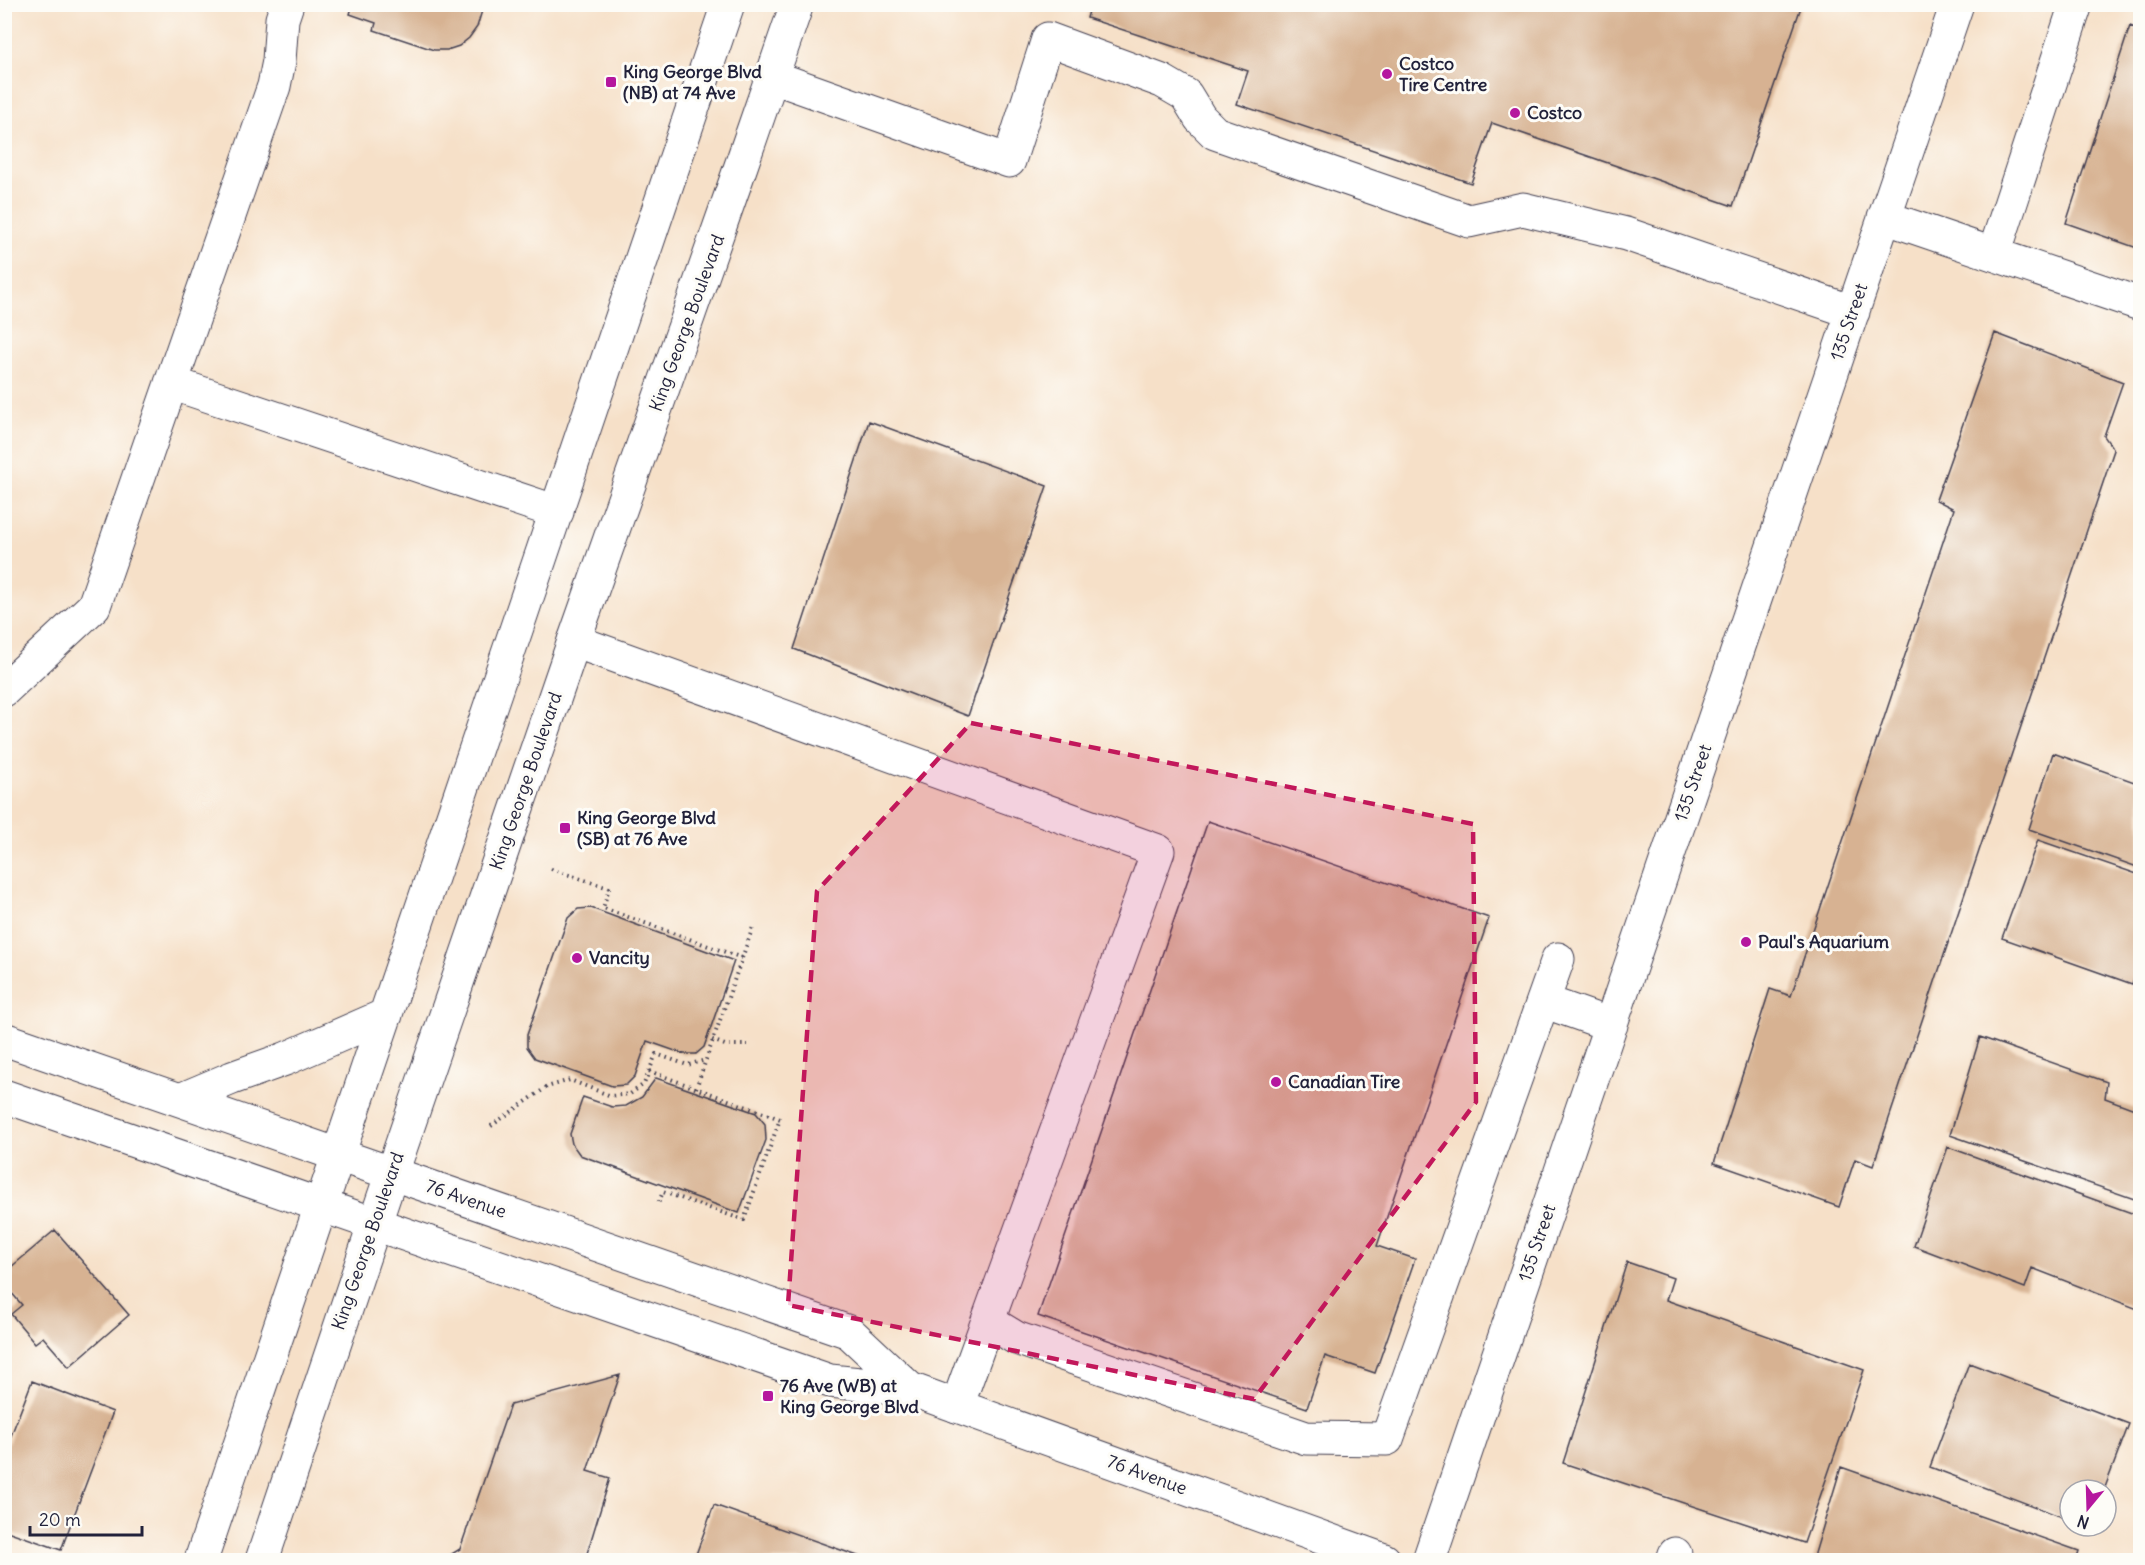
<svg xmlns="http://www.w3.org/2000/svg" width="2145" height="1565" font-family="Delius,sans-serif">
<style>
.building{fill:#d7b292}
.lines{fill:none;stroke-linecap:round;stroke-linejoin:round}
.minor-casing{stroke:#423e50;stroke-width:35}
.major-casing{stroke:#423e50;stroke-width:35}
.path{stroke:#423e50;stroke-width:4;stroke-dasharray:1.5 4.5;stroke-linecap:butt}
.minor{stroke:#fff;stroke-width:33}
.major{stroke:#fff;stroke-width:33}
.marked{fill:#c2185b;fill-opacity:0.2;stroke:#c2185b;stroke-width:4.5;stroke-dasharray:12 8;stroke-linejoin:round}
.poi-dot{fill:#b5179e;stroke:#fdfcf7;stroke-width:2}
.labels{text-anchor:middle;stroke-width:6;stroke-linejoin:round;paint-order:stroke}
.poi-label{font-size:18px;font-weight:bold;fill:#22223b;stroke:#fdfcf7;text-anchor:start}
.street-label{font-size:18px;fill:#22223b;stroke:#fdfcf7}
</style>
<rect width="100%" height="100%" fill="#fdfcf7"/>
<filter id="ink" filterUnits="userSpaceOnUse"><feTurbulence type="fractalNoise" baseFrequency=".0167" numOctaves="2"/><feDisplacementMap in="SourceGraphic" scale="12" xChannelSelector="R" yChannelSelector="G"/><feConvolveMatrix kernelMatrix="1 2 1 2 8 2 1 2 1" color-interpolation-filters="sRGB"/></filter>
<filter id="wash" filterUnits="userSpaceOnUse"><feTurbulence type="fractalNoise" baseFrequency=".008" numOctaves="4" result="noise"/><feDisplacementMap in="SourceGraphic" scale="24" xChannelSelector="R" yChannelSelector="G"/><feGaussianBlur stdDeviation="1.35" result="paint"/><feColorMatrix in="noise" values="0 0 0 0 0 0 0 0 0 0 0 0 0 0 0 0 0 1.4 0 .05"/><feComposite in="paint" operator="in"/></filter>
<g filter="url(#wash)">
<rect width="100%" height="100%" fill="#f6e0c8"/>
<g id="blocks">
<path class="building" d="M 353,4 L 484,4 L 477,27 L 469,38 L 459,46 L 447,50 L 434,50 L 374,30 L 376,23 L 350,14 Z
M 1091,4 L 1802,4 L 1733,206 L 1492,123 L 1471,183 L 1237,104 L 1248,71 L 1087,18 Z
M 2130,26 L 2140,30 L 2140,249 L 2066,223 Z
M 1995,333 L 2123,382 L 2104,436 L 2114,450 L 1873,1166 L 1855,1159 L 1839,1207 L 1714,1163 L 1770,989 L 1791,996 L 1954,509 L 1936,500 Z
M 869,421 L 1047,486 L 968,716 L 794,649 Z
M 2053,753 L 2140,784 L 2140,868 L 2029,829 Z
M 1208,821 L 1489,918 L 1377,1246 L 1415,1259 L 1375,1373 L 1325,1356 L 1307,1408 L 1038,1316 Z
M 2038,840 L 2140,875 L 2140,969 L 2138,968 L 2132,984 L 2002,938 Z
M 591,908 L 734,961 L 704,1047 L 696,1054 L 684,1054 L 647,1041 L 635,1076 L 626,1085 L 612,1086 L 535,1058 L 527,1047 L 527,1035 L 568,918 L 578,909 Z
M 1980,1037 L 2107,1082 L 2105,1098 L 2140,1111 L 2140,1201 L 1950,1135 Z
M 656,1078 L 756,1113 L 765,1124 L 766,1140 L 739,1213 L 580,1155 L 572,1144 L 570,1134 L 583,1097 L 612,1107 L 626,1106 L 642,1097 Z
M 1948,1147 L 2140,1216 L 2140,1310 L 2032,1268 L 2025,1288 L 1914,1246 Z
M 55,1230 L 129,1315 L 69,1367 L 43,1337 L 35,1343 L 11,1314 L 22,1305 L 4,1284 L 4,1273 Z
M 1627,1262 L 1673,1278 L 1666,1300 L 1864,1370 L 1804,1543 L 1563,1463 Z
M 1969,1363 L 2129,1424 L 2104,1490 L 2070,1490 L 2070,1520 L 1930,1467 Z
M 620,1375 L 587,1471 L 610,1478 L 585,1560 L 442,1560 L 460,1549 L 510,1405 Z
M 32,1381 L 113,1412 L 61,1550 L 4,1530 L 4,1498 L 8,1490 L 4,1488 L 4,1454 Z
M 1841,1467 L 2079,1551 L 2076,1560 L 1813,1560 Z
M 714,1505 L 869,1560 L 694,1560 Z"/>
</g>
</g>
<g filter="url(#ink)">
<use href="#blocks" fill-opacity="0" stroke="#423e50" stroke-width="1.5"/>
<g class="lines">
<defs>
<path id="minor" d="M 773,77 L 1009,161 L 1048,39 L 1162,81 L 1186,95 L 1200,118 L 1215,133 L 1469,221 L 1523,209 L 1626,234 L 1853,312
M 1884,217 L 2140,304
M 1994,254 L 2076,4
M 171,383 L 557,512
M 574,641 L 1158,851 L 957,1406
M 4,690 L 94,606 L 274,86 L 279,61 L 282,19 L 287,4
M 1543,1001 L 1611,1025
M 988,1321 L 1016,1338 L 1306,1438 L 1387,1439 L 1558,959
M 1429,1560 L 1957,4
M 1673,1560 L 1675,1554"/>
<path id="major" d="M 4,1039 L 849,1332 L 910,1389
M 4,1096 L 830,1381 L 910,1389 L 1384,1560
M 180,1100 L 232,1078 L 285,1059 L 386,1015
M 201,1560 L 728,4
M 262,1560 C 364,1254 467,949 573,644 C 647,431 724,218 797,4"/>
</defs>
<use href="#minor" class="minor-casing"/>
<use href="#major" class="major-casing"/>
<path class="path" d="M 551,869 L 609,888 L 603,908 L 742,958
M 712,1040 L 725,1045 L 748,1045
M 649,1071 L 780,1119 L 744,1220 L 663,1192 L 657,1206
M 696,1088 L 753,927
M 491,1126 L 547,1087 L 570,1080 L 611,1096 L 630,1094 L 644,1084 L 656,1054 L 687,1065 L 706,1060"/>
<use href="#minor" class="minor"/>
<use href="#major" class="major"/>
</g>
</g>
<path class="marked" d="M 971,723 L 1473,824 L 1476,1102 L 1254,1399 L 788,1305 L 817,891 Z"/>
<g class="poi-dot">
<circle cx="1387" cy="74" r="6"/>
<rect x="605" y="76" width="12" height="12" rx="3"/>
<circle cx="1515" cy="113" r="6"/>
<rect x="559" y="822" width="12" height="12" rx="3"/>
<circle cx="1746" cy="942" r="6"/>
<circle cx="577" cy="958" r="6"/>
<circle cx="1276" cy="1082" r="6"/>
<rect x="762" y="1390" width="12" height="12" rx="3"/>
</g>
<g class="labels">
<g class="poi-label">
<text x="1399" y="70">Costco<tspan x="1399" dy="21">Tire Centre</tspan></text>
<text x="623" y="78">King George Blvd<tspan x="623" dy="21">(NB) at 74 Ave</tspan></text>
<text x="1527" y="119">Costco</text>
<text x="577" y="824">King George Blvd<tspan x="577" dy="21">(SB) at 76 Ave</tspan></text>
<text x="1758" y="948">Paul's Aquarium</text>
<text x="589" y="964">Vancity</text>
<text x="1288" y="1088">Canadian Tire</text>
<text x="780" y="1392">76 Ave (WB) at<tspan x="780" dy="21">King George Blvd</tspan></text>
</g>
<g class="street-label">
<text transform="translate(1849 322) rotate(-71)" y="6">135 Street</text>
<text transform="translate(687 323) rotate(-70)" y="6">King George Boulevard</text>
<text transform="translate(526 781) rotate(-71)" y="6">King George Boulevard</text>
<text transform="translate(1693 783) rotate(-71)" y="6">135 Street</text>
<text transform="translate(466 1199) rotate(19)" y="6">76 Avenue</text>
<text transform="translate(368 1241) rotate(-71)" y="6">King George Boulevard</text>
<text transform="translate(1537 1243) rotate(-71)" y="6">135 Street</text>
<text transform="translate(1147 1475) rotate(20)" y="6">76 Avenue</text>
</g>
</g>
<rect width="2145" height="1565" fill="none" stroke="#fdfcf7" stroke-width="24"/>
<g transform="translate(2088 1508) rotate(199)"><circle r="28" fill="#fdfcf7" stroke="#a5a5ac" stroke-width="1.5"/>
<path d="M0-4.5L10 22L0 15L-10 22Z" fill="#b5179e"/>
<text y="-9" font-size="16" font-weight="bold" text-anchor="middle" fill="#22223b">N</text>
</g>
<path d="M30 1526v9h112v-9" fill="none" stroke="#22223b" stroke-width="3"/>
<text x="39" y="1526" font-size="18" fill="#22223b" stroke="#fdfcf7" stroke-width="4.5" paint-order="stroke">20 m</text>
</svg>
